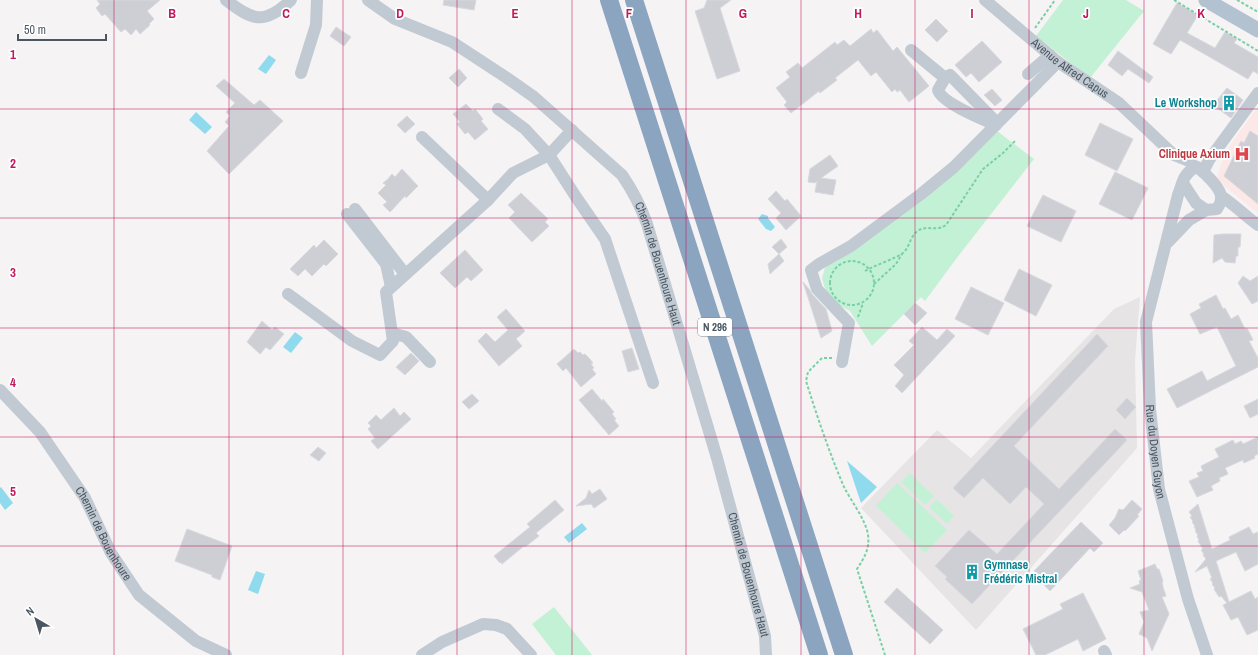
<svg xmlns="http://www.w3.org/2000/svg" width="1258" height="655" font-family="'Archivo Narrow',sans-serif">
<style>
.education{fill:#e6e4e5}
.medical{fill:#fce8e6}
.green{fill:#c3f1d5}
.water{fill:#90daee}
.building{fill:#cdcfd5;stroke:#d7d9de}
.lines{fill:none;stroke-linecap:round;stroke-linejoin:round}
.path{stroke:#7ad0a6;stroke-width:2;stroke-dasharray:3 2;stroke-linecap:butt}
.minor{stroke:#c1cad2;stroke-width:12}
.major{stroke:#b3c2d1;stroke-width:15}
.highway{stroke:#8ba5c1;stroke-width:18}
.grid{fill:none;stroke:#c2185b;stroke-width:1;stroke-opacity:0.55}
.labels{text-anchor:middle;stroke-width:3.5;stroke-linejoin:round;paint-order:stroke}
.shield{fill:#fff;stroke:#808990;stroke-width:1}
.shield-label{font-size:11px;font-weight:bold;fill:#4a5661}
.street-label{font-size:12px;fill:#4a5661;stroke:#fff}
.culture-label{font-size:12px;font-weight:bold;fill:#0d838f;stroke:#fff;text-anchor:end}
.health-label{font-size:12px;font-weight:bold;fill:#be3a42;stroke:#fff;text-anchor:end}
.grid-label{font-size:13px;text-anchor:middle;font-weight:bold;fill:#c2185b;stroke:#fff;stroke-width:3.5;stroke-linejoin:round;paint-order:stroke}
</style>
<rect width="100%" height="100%" fill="#f5f3f3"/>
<path class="education" d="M 1140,297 L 1135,360 L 1137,448 L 976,630 L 861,508 L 937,430 L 971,458 L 1114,309 Z"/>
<path class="medical" d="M 1258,107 L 1258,213 L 1217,180 L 1221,164 L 1231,144 Z"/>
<path class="green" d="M 1063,0 L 1126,0 L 1144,11 L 1090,78 L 1036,36 Z
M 997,131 L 1034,159 L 956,259 L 925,301 L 921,297 L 872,346 L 850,311 L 839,305 L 828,294 L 824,286 L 822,278 L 825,268 L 831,261 Z
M 910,473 L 934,496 L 925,505 L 901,482 Z
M 897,483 L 947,530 L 925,553 L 876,506 Z
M 937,499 L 954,516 L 947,524 L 929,507 Z
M 554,607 L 592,655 L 556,655 L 532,624 Z"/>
<path class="water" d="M 269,55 L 276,60 L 266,74 L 258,69 Z
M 196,112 L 212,127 L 205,134 L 189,120 Z
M 762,214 L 768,216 L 768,218 L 775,227 L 771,231 L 766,229 L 758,219 Z
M 295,332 L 303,338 L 291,353 L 283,347 Z
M 847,461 L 877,487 L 861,503 Z
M 1,487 L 13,503 L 5,510 L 0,503 L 0,488 Z
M 582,523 L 587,529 L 569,543 L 564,537 Z
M 256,571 L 265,574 L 258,594 L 248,590 Z"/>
<path class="building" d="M 97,0 L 160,0 L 147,11 L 154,19 L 149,24 L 150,25 L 140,34 L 136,29 L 131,35 L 125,29 L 121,32 L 105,14 L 102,16 L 96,8 L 100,4 Z
M 444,0 L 476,0 L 474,10 L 443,5 Z
M 707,0 L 731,0 L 720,8 L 740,71 L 717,79 L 695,11 L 704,8 Z
M 1177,3 L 1198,15 L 1187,33 L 1215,48 L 1225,32 L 1237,39 L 1234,43 L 1258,57 L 1258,74 L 1253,71 L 1248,79 L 1180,40 L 1171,54 L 1153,44 Z
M 936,19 L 948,31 L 937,42 L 925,30 Z
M 336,27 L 351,37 L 344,46 L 330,36 Z
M 871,29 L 873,33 L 877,30 L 893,51 L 897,47 L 929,86 L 909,102 L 900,90 L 897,92 L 895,89 L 892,92 L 876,72 L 871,76 L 858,60 L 835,78 L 837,80 L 820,93 L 819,91 L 791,113 L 784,105 L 787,102 L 776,88 L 790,77 L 786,72 L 798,63 L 802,68 L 835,42 L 837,45 L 844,40 L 850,46 Z
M 982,41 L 1002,62 L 979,82 L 971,73 L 966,77 L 955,65 Z
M 1118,51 L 1153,77 L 1149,83 L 1128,69 L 1122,76 L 1108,65 Z
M 459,69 L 467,78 L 458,87 L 449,78 Z
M 224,79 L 254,105 L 260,100 L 283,121 L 229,174 L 207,151 L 229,126 L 225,122 L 230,116 L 226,112 L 235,103 L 216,86 Z
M 1227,88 L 1243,100 L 1231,118 L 1213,105 Z
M 992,89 L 1002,100 L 995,106 L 984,95 Z
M 466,104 L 473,111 L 475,109 L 483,119 L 481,121 L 488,129 L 475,140 L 468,132 L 465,134 L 457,124 L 460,122 L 453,114 Z
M 407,116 L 415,124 L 405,133 L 397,125 Z
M 1100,123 L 1133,139 L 1117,171 L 1085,155 Z
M 1250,131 L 1258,136 L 1258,204 L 1224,176 L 1241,141 L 1244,143 Z
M 830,155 L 838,166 L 821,178 L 836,180 L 833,195 L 815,192 L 817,181 L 815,183 L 808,182 L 810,169 Z
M 402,169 L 418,186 L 406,198 L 405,196 L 390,212 L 383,205 L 387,202 L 378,193 L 386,185 L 383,183 L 388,179 L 392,174 L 395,177 Z
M 1115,172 L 1148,188 L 1132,220 L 1099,204 Z
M 776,191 L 785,201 L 787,199 L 801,216 L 786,230 L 776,218 L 781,213 L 768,199 Z
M 521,193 L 548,219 L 545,222 L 549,226 L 532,242 L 509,218 L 515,212 L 508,205 Z
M 1043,195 L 1076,211 L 1061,242 L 1027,226 Z
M 1223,234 L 1241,234 L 1240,247 L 1238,247 L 1238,256 L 1236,256 L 1235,263 L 1225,262 L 1222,258 L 1213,263 L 1214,235 Z
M 781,239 L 787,247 L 779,254 L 772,247 Z
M 324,240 L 338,254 L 326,266 L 324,264 L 312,276 L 305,269 L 298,276 L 290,269 L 314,245 L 316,248 Z
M 465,250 L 483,270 L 471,281 L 467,277 L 455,288 L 440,273 Z
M 779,254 L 784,261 L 770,274 L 768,264 Z
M 1019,269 L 1052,285 L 1036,316 L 1004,300 Z
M 1243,276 L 1250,281 L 1258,276 L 1258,301 L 1252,304 L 1238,283 Z
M 803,282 L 809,289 L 812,294 L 826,309 L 832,331 L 821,338 Z
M 971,287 L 1004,303 L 988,335 L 955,319 Z
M 1216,295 L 1223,309 L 1225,308 L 1231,319 L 1238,315 L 1245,329 L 1247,328 L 1253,340 L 1249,341 L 1258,358 L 1258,367 L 1177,408 L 1167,389 L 1202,371 L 1207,381 L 1236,366 L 1217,327 L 1200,334 L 1190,314 L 1201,308 L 1199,304 Z
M 915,303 L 927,313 L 915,325 L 904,314 Z
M 506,309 L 525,331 L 516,339 L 522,346 L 499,366 L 478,341 L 486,333 L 495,342 L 508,330 L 497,317 Z
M 262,321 L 272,330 L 275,327 L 284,334 L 270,350 L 266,347 L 260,354 L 247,342 Z
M 922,327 L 937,340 L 947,329 L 955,336 L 902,393 L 895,386 L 904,375 L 894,365 L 914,345 L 909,341 Z
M 1097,334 L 1108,346 L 1014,446 L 1059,489 L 1115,429 L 1127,440 L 972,604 L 945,579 L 947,577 L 935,566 L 969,530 L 997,554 L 1044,504 L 1026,487 L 1010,504 L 983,478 L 964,498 L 953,488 Z
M 632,348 L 639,369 L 628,372 L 622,351 Z
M 574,349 L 578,353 L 580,352 L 583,355 L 585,354 L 589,358 L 593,363 L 591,364 L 594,368 L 592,369 L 596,374 L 581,387 L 566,368 L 563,371 L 557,364 Z
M 411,353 L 419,361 L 405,375 L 396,367 Z
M 592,389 L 602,401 L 603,399 L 614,412 L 612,414 L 616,419 L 614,420 L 619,426 L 609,435 L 579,400 Z
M 472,394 L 479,401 L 469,409 L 462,402 Z
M 1127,398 L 1136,407 L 1125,419 L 1116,410 Z
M 1258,399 L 1258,414 L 1250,418 L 1244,406 Z
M 394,408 L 400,416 L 404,412 L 411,419 L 378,449 L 371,441 L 375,438 L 368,429 L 371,426 L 368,423 L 376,415 L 381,420 Z
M 1258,437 L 1258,454 L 1254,456 L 1255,458 L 1244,463 L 1243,460 L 1225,468 L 1228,474 L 1219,478 L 1220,481 L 1211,486 L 1213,490 L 1197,497 L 1189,481 L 1199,477 L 1197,473 L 1203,471 L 1201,466 L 1219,457 L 1215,449 L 1233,440 L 1235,444 L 1241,441 L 1243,444 Z
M 318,447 L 326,453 L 319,461 L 310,455 Z
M 600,489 L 607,499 L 594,508 L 591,504 L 576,506 L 586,498 L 589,490 L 592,494 Z
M 555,500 L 564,510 L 536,533 L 539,536 L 525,547 L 524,546 L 502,564 L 501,562 L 500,563 L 494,556 L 530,527 L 527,524 Z
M 1132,500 L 1142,509 L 1137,515 L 1139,516 L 1125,531 L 1124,530 L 1119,535 L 1109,525 L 1115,518 L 1119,509 L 1123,510 Z
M 1198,504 L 1212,549 L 1230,540 L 1229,537 L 1249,527 L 1253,534 L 1258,532 L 1258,564 L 1245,571 L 1236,552 L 1216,561 L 1229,602 L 1251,591 L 1255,599 L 1258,597 L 1258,630 L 1247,635 L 1238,617 L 1231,620 L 1223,605 L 1227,603 L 1221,596 L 1219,597 L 1214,589 L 1215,588 L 1212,584 L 1213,583 L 1210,579 L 1212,578 L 1207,566 L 1195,572 L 1206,559 L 1203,555 L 1204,554 L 1201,550 L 1203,549 L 1198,541 L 1199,540 L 1197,536 L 1198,535 L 1195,531 L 1196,530 L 1194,526 L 1195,526 L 1192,522 L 1193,521 L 1190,517 L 1192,516 L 1189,512 Z
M 1081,522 L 1103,543 L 1094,552 L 1090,548 L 1050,591 L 1043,584 L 1045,581 L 1034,571 Z
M 187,529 L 232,546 L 220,580 L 212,577 L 212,575 L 175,561 Z
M 1155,564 L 1157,569 L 1159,569 L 1163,581 L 1162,582 L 1163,587 L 1166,596 L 1162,597 L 1169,614 L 1152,651 L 1147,638 L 1139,634 L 1144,622 L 1140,612 L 1149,610 L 1142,592 L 1130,588 L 1140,584 L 1139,581 L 1141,580 L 1138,571 Z
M 897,588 L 943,630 L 930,644 L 884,602 Z
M 1083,593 L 1106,639 L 1083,651 L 1078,639 L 1045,655 L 1036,655 L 1023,629 L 1063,609 L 1060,604 Z"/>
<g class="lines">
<path class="path" d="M 1174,0 L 1258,51
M 1237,0 L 1258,12
M 1035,28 L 1055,0
M830 283a22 22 0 1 1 44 0a22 22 0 1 1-44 0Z
M 865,271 C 875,265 895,259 903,253 C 910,247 910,235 919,230 C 928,225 936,232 946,225 L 983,169 L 1003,153 L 1016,140
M 874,284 L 896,264 L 902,254
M 858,317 L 863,303
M 832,358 L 822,358 L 808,372 L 806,381 C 817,416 829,452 844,487 C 851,501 866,520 868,535 C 870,549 864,558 857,569 L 885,655"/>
<g class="minor">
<path d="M 226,0 C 253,21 265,25 291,0"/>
<path id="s1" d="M 368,0 L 395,19 L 452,42 L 507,78 L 534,97 L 622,175 C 633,191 641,207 647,224 L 717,458 L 765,636 L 766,655"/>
<path id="s2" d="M 985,0 L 1058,62 L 1119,103 L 1174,155 L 1189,161 L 1195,167"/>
<path d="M 911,50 L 945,78"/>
<path d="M 301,73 L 316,25 L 317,0"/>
<path d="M 1028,74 L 1050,55"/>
<path d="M 996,125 C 982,119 942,103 938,90 L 945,78 L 950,75 L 997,123"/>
<path d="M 572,130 L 549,155 L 576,197 L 605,239 L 653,383"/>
<path d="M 422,137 L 488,200"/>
<path d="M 1203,172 L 1209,160 L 1258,93"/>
<path id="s3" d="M 1183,183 L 1196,203 L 1206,210 L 1217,209 C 1219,205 1222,202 1221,197 C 1221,188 1204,172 1197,167 L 1195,167 C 1182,176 1183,182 1178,195 L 1146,322 L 1150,409 L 1159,489 L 1188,599 L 1207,655"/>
<path d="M 1221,196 C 1235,205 1245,216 1258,225"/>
<path d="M 355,209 L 405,274"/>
<path d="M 347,214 L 386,264 L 391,287"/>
<path d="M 1168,242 L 1189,220 L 1206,210"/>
<path d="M 288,294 L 352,341 L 380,355 L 393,341 L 386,292 L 488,200 L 513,173 L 549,155 L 525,129 L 498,109"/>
<path d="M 392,333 L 406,337 L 430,362"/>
<path d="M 842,362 L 849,323 L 817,289 L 811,270 L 819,264 L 851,246 L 921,194 L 954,167 L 1058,62"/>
<path id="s4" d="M 0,390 L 40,432 L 85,498 L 111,553 L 139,595 L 196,641 L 226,655"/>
<path d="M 1104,651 L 1106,655"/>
<path d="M 422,655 L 442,642 L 483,624 L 496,625 L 507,629 L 531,655"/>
</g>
<path class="major" d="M 1206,0 L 1258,30"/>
<path class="highway" d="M 609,0 L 819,655
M 634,0 L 844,655"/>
</g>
<path class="grid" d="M 114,0 L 114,655M 229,0 L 229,655M 343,0 L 343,655M 457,0 L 457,655M 572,0 L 572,655M 686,0 L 686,655M 801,0 L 801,655M 915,0 L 915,655M 1029,0 L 1029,655M 1144,0 L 1144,655M 0,109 L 1258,109M 0,218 L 1258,218M 0,328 L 1258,328M 0,437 L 1258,437M 0,546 L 1258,546"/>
<defs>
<symbol id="building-bare" viewBox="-9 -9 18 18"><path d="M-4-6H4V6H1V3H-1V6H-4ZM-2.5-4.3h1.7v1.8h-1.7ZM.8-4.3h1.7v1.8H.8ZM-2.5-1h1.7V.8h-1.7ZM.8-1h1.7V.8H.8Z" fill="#0f9aa8" stroke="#fff" stroke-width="2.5" paint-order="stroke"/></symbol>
<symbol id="hospital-bare" viewBox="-9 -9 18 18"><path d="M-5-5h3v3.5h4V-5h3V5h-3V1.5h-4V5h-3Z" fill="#e0444e" stroke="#fff" stroke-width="2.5" paint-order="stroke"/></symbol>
</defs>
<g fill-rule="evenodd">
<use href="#building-bare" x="1218" y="92" width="22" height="22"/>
<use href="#hospital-bare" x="1231" y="143" width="22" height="22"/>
<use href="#building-bare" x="961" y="561" width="22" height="22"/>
</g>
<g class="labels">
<rect class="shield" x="698" y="318" width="34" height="18" rx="3"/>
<g class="shield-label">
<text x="715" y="331">N 296</text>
</g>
<g class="street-label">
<text dy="4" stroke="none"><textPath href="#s2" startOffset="109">Avenue Alfred Capus</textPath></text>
<text dy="4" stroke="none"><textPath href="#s1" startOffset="407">Chemin de Bouenhoure Haut</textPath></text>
<text dy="4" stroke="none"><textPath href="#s3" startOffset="396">Rue du Doyen Guyon</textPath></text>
<text dy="4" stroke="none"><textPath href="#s4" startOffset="178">Chemin de Bouenhoure</textPath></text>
<text dy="4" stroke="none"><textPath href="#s1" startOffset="731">Chemin de Bouenhoure Haut</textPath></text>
</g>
<g class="culture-label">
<text x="1217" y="107">Le Workshop</text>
<text x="984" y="569" text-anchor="start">Gymnase<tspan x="984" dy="14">Frédéric Mistral</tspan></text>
</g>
<g class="health-label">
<text x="1230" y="158">Clinique Axium</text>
</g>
</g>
<g class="grid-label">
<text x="172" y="18">B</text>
<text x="286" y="18">C</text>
<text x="400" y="18">D</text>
<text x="515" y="18">E</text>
<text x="629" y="18">F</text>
<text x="743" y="18">G</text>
<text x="858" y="18">H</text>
<text x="972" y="18">I</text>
<text x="1086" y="18">J</text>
<text x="1201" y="18">K</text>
<text x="13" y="59">1</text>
<text x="13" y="168">2</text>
<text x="13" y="277">3</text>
<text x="13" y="387">4</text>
<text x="13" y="496">5</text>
</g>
<g transform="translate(36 619) rotate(322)" stroke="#ffffff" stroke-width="3" paint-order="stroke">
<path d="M0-3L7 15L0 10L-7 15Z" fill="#4a5661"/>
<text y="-6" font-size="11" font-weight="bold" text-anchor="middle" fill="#4a5661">N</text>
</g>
<path d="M18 34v6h88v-6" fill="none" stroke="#4a5661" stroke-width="2"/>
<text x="24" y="34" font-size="12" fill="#4a5661" stroke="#ffffff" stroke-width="3" paint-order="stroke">50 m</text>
</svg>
